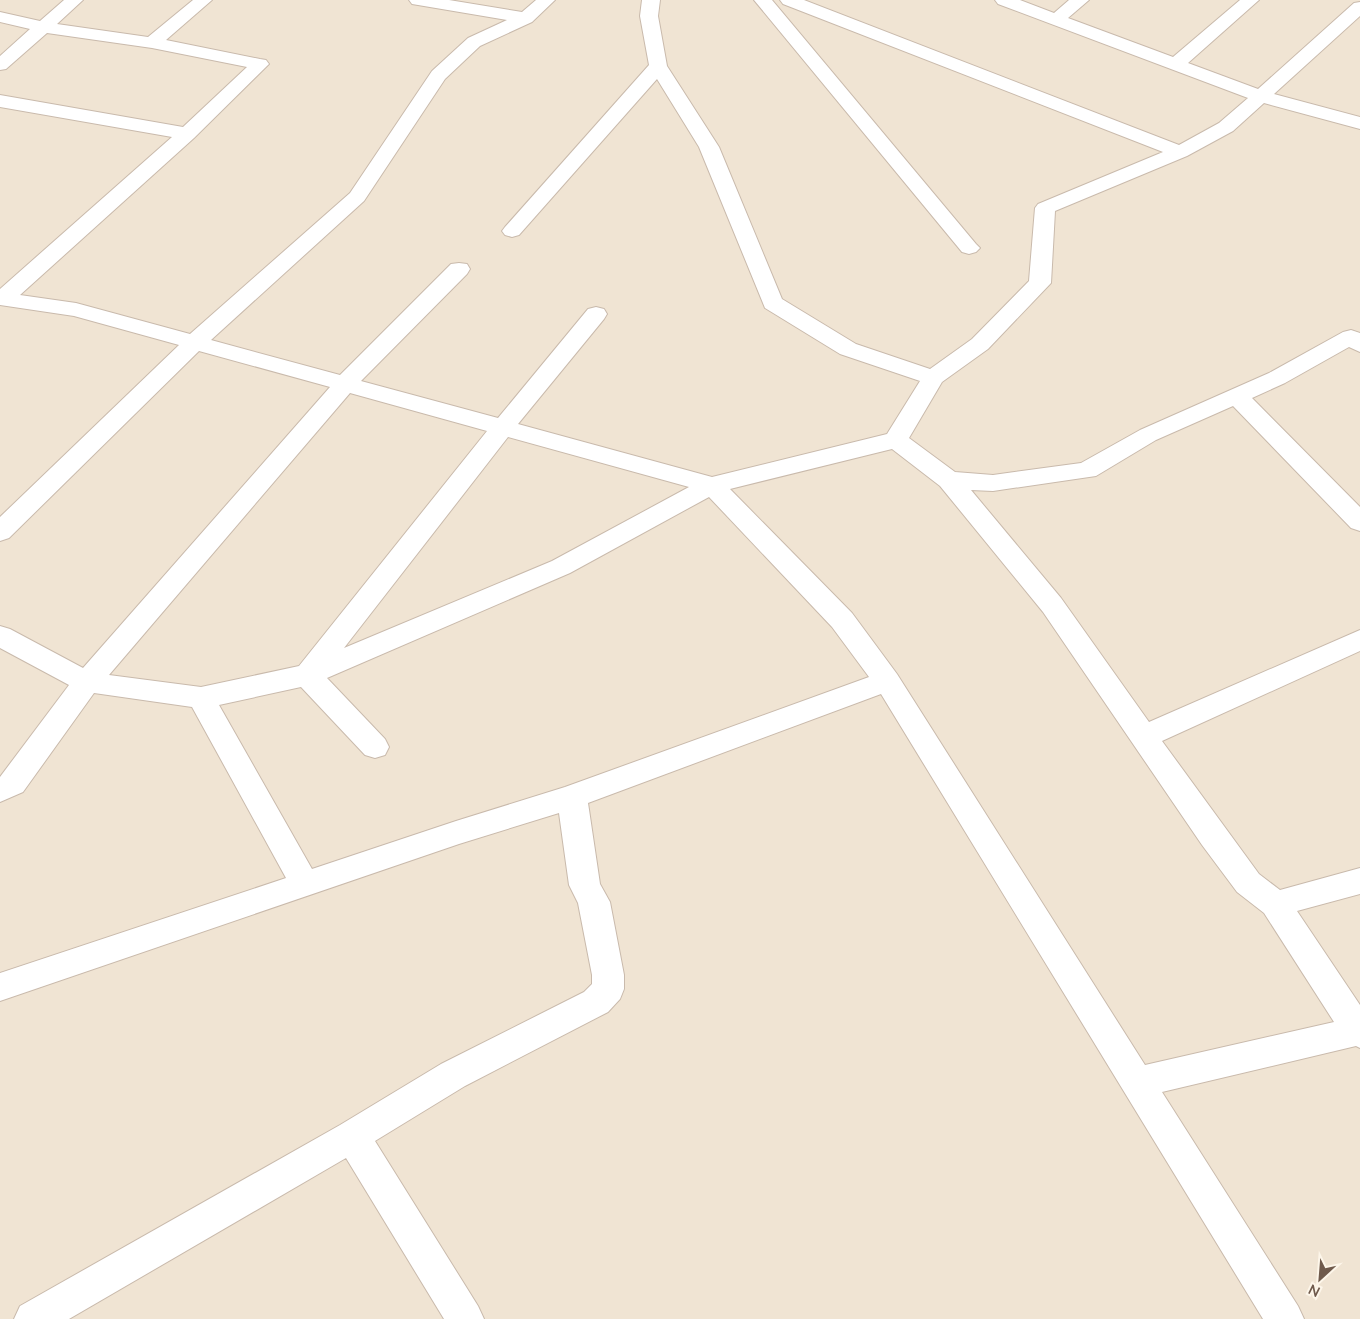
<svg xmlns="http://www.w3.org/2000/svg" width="1360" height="1319" font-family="Lato,sans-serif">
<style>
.residential{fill:#f0e4d3}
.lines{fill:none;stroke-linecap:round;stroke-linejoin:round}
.street-casing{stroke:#c9baac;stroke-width:2}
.street{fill:#fff;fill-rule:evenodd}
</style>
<rect width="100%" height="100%" fill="#faf2e4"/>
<path class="residential" d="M 0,0 L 1360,0 L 1360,1319 L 0,1319 Z"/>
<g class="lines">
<defs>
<path id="street" d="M 64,0 L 83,0 L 57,24 L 148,37 L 193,0 L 212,0 L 166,40 L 260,59 L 266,60 L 269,64 L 194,138 L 20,295 L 76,303 L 190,334 L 350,193 L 432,71 L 468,38 L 507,20 L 418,5 L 412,4 L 409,0 L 449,0 L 522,12 L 536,0 L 555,0 L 532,22 L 480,46 L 445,79 L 364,201 L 211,340 L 340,375 L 451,264 L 459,263 L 467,264 L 470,269 L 467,274 L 361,381 L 498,418 L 588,309 L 596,307 L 604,309 L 607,314 L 604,319 L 518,424 L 712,477 L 887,434 L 920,381 L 840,354 L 765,308 L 699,147 L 657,79 L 519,235 L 512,237 L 505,235 L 502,231 L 505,227 L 649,65 L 640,16 L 642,0 L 660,0 L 658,16 L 667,66 L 719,147 L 782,299 L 856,344 L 930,369 L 972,339 L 1029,281 L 1035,208 L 1038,204 L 1163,152 L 783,4 L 780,0 L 804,0 L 1179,145 L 1219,123 L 1248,98 L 998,4 L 995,0 L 1020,0 L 1054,13 L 1069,0 L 1089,0 L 1068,18 L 1173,57 L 1240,0 L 1259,0 L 1188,63 L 1258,89 L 1354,3 L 1360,2 L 1360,16 L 1274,94 L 1360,117 L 1360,129 L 1264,103 L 1233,131 L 1187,156 L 1055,211 L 1051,283 L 988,349 L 942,382 L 909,438 L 955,472 L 993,475 L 1081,463 L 1140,430 L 1269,373 L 1343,332 L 1351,330 L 1360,333 L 1360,352 L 1349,347 L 1285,383 L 1252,398 L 1360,507 L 1360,531 L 1351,528 L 1233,406 L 1156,440 L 1096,476 L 993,491 L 971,490 L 1061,598 L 1149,722 L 1360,630 L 1360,651 L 1162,741 L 1259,874 L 1280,890 L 1360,868 L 1360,894 L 1297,911 L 1360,1005 L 1360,1048 L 1356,1046 L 1162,1092 L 1298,1306 L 1304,1319 L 1263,1319 L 881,694 L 588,803 L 600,884 L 610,902 L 624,975 L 624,989 L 620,999 L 608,1012 L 465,1086 L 375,1141 L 478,1306 L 484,1319 L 444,1319 L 346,1158 L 69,1319 L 14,1319 L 20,1306 L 340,1125 L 441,1064 L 584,992 L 592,984 L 592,975 L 578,903 L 569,885 L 559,813 L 459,844 L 0,1001 L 0,973 L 286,878 L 192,707 L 94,693 L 23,792 L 0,802 L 0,777 L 69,685 L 0,648 L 0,626 L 10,629 L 83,668 L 330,387 L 199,351 L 9,538 L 0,541 L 0,517 L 179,345 L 74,316 L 0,305 L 0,289 L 172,137 L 0,107 L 0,95 L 183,127 L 247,67 L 152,48 L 47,33 L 6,69 L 0,70 L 0,56 L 30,29 L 0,22 L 0,12 L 40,21 ZM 350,393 L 487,431 L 299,666 L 201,687 L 109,675 ZM 508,437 L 689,487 L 552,561 L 344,648 ZM 892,449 L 940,486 L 1043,612 L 1202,845 L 1237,892 L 1264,913 L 1334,1022 L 1145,1065 L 897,674 L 852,613 L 730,489 ZM 709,497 L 832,627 L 869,677 L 565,787 L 456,821 L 312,869 L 219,705 L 301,687 L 365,755 L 375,758 L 385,755 L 389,747 L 385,739 L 327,678 L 570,573 Z
M 754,0 L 772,0 L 976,244 L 980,248 L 976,252 L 969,254 L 962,252 Z"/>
</defs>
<use href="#street" class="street-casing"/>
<use href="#street" class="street"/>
</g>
<g transform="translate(1320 1279) rotate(206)" stroke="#fdf6ea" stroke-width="4" paint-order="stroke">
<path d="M0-4L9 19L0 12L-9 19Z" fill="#6f5a4c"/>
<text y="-8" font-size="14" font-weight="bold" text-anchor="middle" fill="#6f5a4c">N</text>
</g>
</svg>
